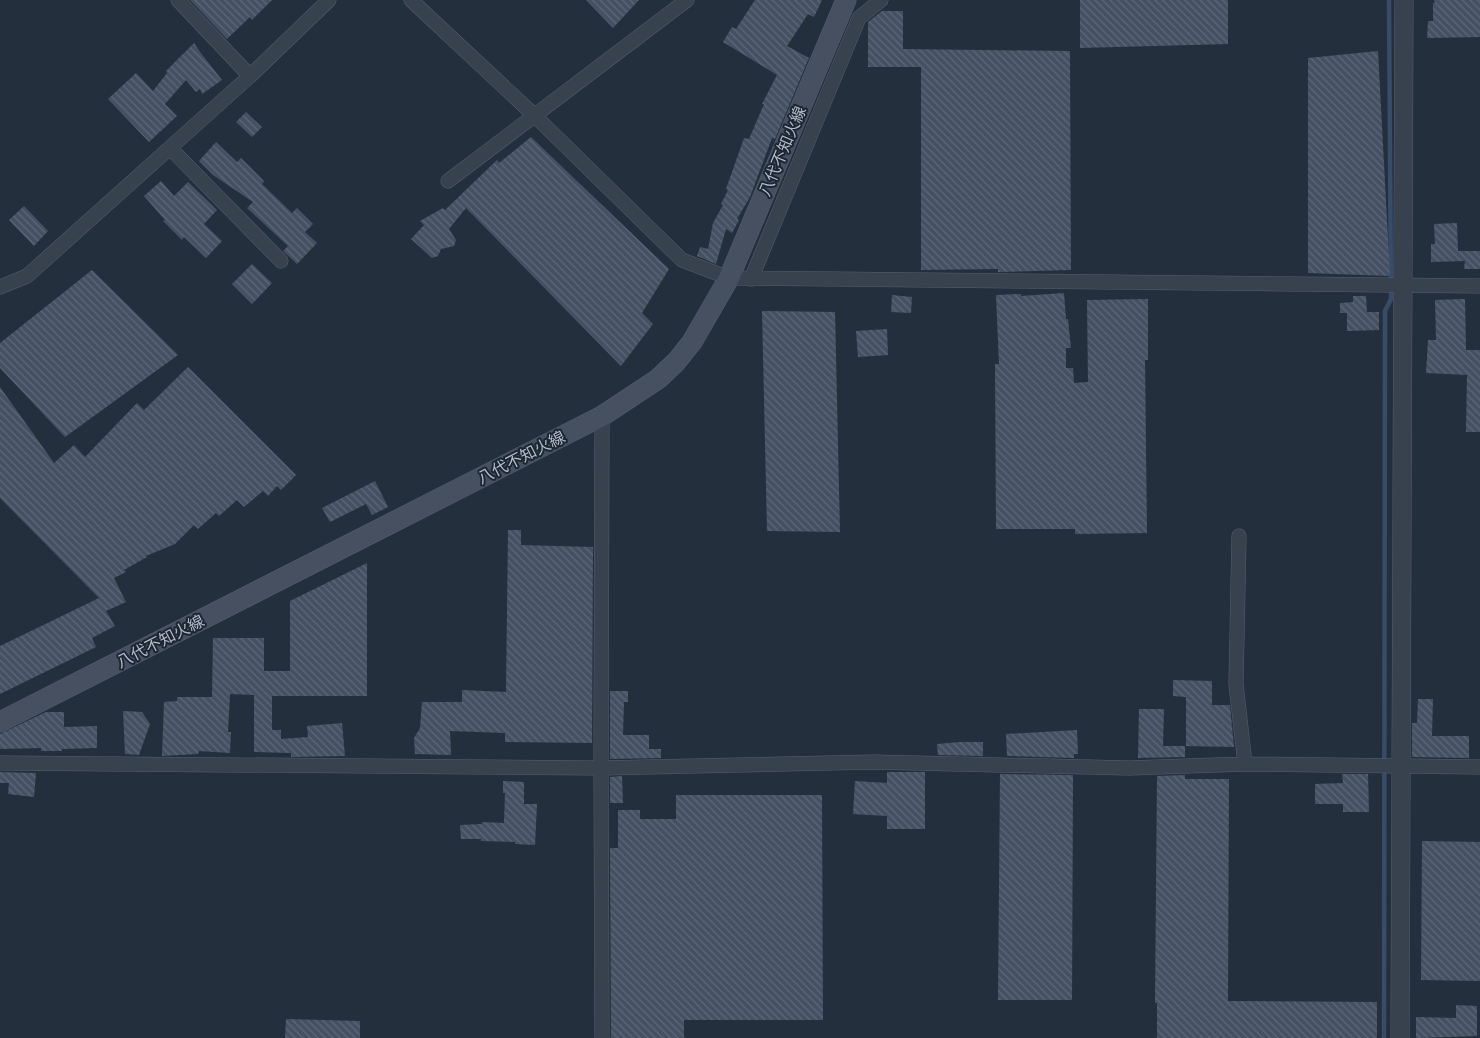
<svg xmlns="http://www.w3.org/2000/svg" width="1480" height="1038" font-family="Poppins,'Noto Sans JP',sans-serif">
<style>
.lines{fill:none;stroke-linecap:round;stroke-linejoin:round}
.stream{stroke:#394c67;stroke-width:4.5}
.building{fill:url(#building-back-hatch)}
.minor-casing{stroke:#565f6c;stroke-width:15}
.tertiary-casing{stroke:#565f6c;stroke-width:19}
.secondary-casing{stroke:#565f6c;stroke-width:21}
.minor{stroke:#38414e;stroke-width:14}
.tertiary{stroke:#38414e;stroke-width:18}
.secondary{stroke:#465061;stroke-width:20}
.labels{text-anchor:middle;stroke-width:4;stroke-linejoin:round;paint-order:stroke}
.street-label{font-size:16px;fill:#b4bcc9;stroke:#1d2633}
</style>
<defs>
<pattern id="building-back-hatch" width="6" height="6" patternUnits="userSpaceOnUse" patternTransform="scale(1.25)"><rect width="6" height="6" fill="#455162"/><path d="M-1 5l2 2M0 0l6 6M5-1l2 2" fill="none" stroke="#5d6877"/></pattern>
</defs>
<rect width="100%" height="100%" fill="#242f3e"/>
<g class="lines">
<path class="stream" d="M 1384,1038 L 1385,311 L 1391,299 L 1389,0"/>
</g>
<path class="building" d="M 190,0 L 272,0 L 252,20 L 250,17 L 227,39 Z
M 586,0 L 639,0 L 613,28 Z
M 755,0 L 822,0 L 814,17 L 808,14 L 787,46 L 809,58 L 775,139 L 772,138 L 750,197 L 737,219 L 739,220 L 732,233 L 726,229 L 716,264 L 697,256 L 700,247 L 708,249 L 713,223 L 723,205 L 721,204 L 728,190 L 726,189 L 744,138 L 749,139 L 764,104 L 762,104 L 777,75 L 723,42 L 732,27 L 736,29 Z
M 1080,0 L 1228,0 L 1228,44 L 1080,48 Z
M 1434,0 L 1480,0 L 1480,37 L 1427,38 L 1428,21 L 1433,21 L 1433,3 L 1435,3 Z
M 882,11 L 903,11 L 903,49 L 1070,51 L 1071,270 L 998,272 L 998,269 L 921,270 L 921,67 L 868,67 L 868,22 Z
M 194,43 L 200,52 L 222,80 L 202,94 L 200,89 L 196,92 L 186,80 L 165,104 L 177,116 L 149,142 L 108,99 L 136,73 L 153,91 L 167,73 L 166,71 Z
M 1378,51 L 1390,276 L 1308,273 L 1308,58 Z
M 246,112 L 262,127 L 252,137 L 236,122 Z
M 531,137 L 669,269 L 642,313 L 653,324 L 621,366 L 466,208 L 449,229 L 456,240 L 454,246 L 441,249 L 438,256 L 432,258 L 411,239 L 424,225 L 420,221 L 443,208 L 445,210 L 497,160 L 499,163 Z
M 216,142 L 237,162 L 241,158 L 264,181 L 262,184 L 292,213 L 297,208 L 313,224 L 305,232 L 317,243 L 297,264 L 283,251 L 288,246 L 247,208 L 253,202 L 213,175 L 199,161 Z
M 161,181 L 174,196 L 188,182 L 217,210 L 204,224 L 222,241 L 206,258 L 184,237 L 182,240 L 163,221 L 165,220 L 144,196 Z
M 24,206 L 48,231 L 34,246 L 9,220 Z
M 1457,223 L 1458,251 L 1480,251 L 1480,269 L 1464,269 L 1465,261 L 1431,262 L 1431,244 L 1435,244 L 1434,224 Z
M 252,264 L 272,283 L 252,304 L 232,284 Z
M 92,270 L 178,355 L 65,437 L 0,368 L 0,343 Z
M 1064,293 L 1066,319 L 1068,319 L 1071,348 L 1066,348 L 1066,368 L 1073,368 L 1074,383 L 1088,382 L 1087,300 L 1148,299 L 1148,360 L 1145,360 L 1147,533 L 1075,534 L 1075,529 L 996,529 L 995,364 L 999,364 L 996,295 L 1021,294 L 1021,296 Z
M 892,295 L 912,297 L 911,313 L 891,312 Z
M 1353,296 L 1366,296 L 1367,312 L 1379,312 L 1379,330 L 1347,331 L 1347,313 L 1340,313 L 1340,303 L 1353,302 Z
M 1465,299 L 1466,350 L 1480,350 L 1480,432 L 1466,432 L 1467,375 L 1426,373 L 1428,340 L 1436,340 L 1435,300 Z
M 762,311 L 835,312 L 840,532 L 767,531 Z
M 887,329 L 888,355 L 858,357 L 856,331 Z
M 188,367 L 296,475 L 281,490 L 277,486 L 268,496 L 263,491 L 244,507 L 237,500 L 219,516 L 216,513 L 198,529 L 194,525 L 175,544 L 146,556 L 147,557 L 124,570 L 126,572 L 114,578 L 126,602 L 106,611 L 115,626 L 92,638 L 96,647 L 0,694 L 0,646 L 99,598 L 0,498 L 0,387 L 54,463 L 74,445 L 85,457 L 137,403 L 144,410 Z
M 375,481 L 388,507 L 372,515 L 366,504 L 330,522 L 322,508 Z
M 508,530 L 521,530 L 521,545 L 593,547 L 592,743 L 505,742 L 505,733 L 450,731 L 451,755 L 415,754 L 414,738 L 420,728 L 422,702 L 462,702 L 462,690 L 506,692 Z
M 367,563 L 367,696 L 272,696 L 272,730 L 281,730 L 281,739 L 308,737 L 307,726 L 342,723 L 345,756 L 291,757 L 291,753 L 254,752 L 254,695 L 230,694 L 228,732 L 231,732 L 230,753 L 199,751 L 198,754 L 162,756 L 164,702 L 177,701 L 177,697 L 212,697 L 213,638 L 264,638 L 264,671 L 290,671 L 290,601 Z
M 1173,680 L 1212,681 L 1212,705 L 1230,705 L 1234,747 L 1186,746 L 1186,697 L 1173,696 Z
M 610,691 L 628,691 L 628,702 L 624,702 L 623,735 L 649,735 L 649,749 L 661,749 L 661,758 L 610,759 Z
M 1418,699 L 1433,699 L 1432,736 L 1469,736 L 1469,758 L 1412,757 L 1412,723 L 1417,723 Z
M 1139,709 L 1164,709 L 1163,746 L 1185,746 L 1185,757 L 1138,758 Z
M 123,711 L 142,712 L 150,724 L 139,755 L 125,754 Z
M 46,712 L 64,712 L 64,727 L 97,726 L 97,748 L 62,749 L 62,751 L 41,751 L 41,748 L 0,749 L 0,734 Z
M 1077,730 L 1078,754 L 1074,754 L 1074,758 L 1007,756 L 1006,734 Z
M 960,742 L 983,742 L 983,756 L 938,755 L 937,744 Z
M 0,772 L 36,773 L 34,797 L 8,794 L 9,783 L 0,783 Z
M 887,772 L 925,772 L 925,829 L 887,829 L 887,816 L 853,814 L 855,781 L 887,783 Z
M 1000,774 L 1073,775 L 1072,1000 L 998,1000 Z
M 1342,774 L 1368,774 L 1369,812 L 1343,812 L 1343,804 L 1315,804 L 1315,784 L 1343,783 Z
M 1185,775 L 1185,779 L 1229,779 L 1228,1001 L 1377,1002 L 1377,1038 L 1157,1038 L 1157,1003 L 1155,1003 L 1157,776 Z
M 622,776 L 623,803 L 610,803 L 610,777 Z
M 503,781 L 524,782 L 524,804 L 537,804 L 535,845 L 515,844 L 515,842 L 481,841 L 481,839 L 461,839 L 460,825 L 482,824 L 482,822 L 504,823 L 505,793 L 503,793 Z
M 676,795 L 822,795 L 823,1020 L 684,1020 L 684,1038 L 611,1038 L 610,848 L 618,848 L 618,810 L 640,810 L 640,819 L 676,819 Z
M 1422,841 L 1480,842 L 1480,981 L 1421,980 Z
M 1456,1005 L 1477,1006 L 1477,1036 L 1416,1038 L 1416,1017 L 1456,1018 Z
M 286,1019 L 360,1021 L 360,1038 L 285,1038 Z"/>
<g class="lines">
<defs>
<path id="minor" d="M 178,0 L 250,76
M 411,0 L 534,115 L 682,260 L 729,278 L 1480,286
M 170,148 L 281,261
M 448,181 L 687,0
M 751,279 L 859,18 L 881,0
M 0,287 L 27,276 L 250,76 L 329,0
M 1239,536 L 1236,684 L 1245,764
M 0,763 L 601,768 L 874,762 L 1129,768 L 1245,764 L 1480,767
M 602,1038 L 601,768 L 602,416"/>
<path id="tertiary" d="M 1400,1038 L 1404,0"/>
<path id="secondary" d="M 0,722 L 602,416 L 658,379 L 676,362 L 692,342 L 729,278 L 846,0"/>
</defs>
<use href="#minor" class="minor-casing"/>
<use href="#tertiary" class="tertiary-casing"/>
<use href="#secondary" class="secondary-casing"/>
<use href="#minor" class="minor"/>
<use href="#tertiary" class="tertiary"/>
<use href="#secondary" class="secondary"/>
</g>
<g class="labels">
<g class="street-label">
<text transform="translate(782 151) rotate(-67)" y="6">八代不知火線</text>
<text transform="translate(521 457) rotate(-27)" y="6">八代不知火線</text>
<text transform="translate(160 641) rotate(-27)" y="6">八代不知火線</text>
</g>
</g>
</svg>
